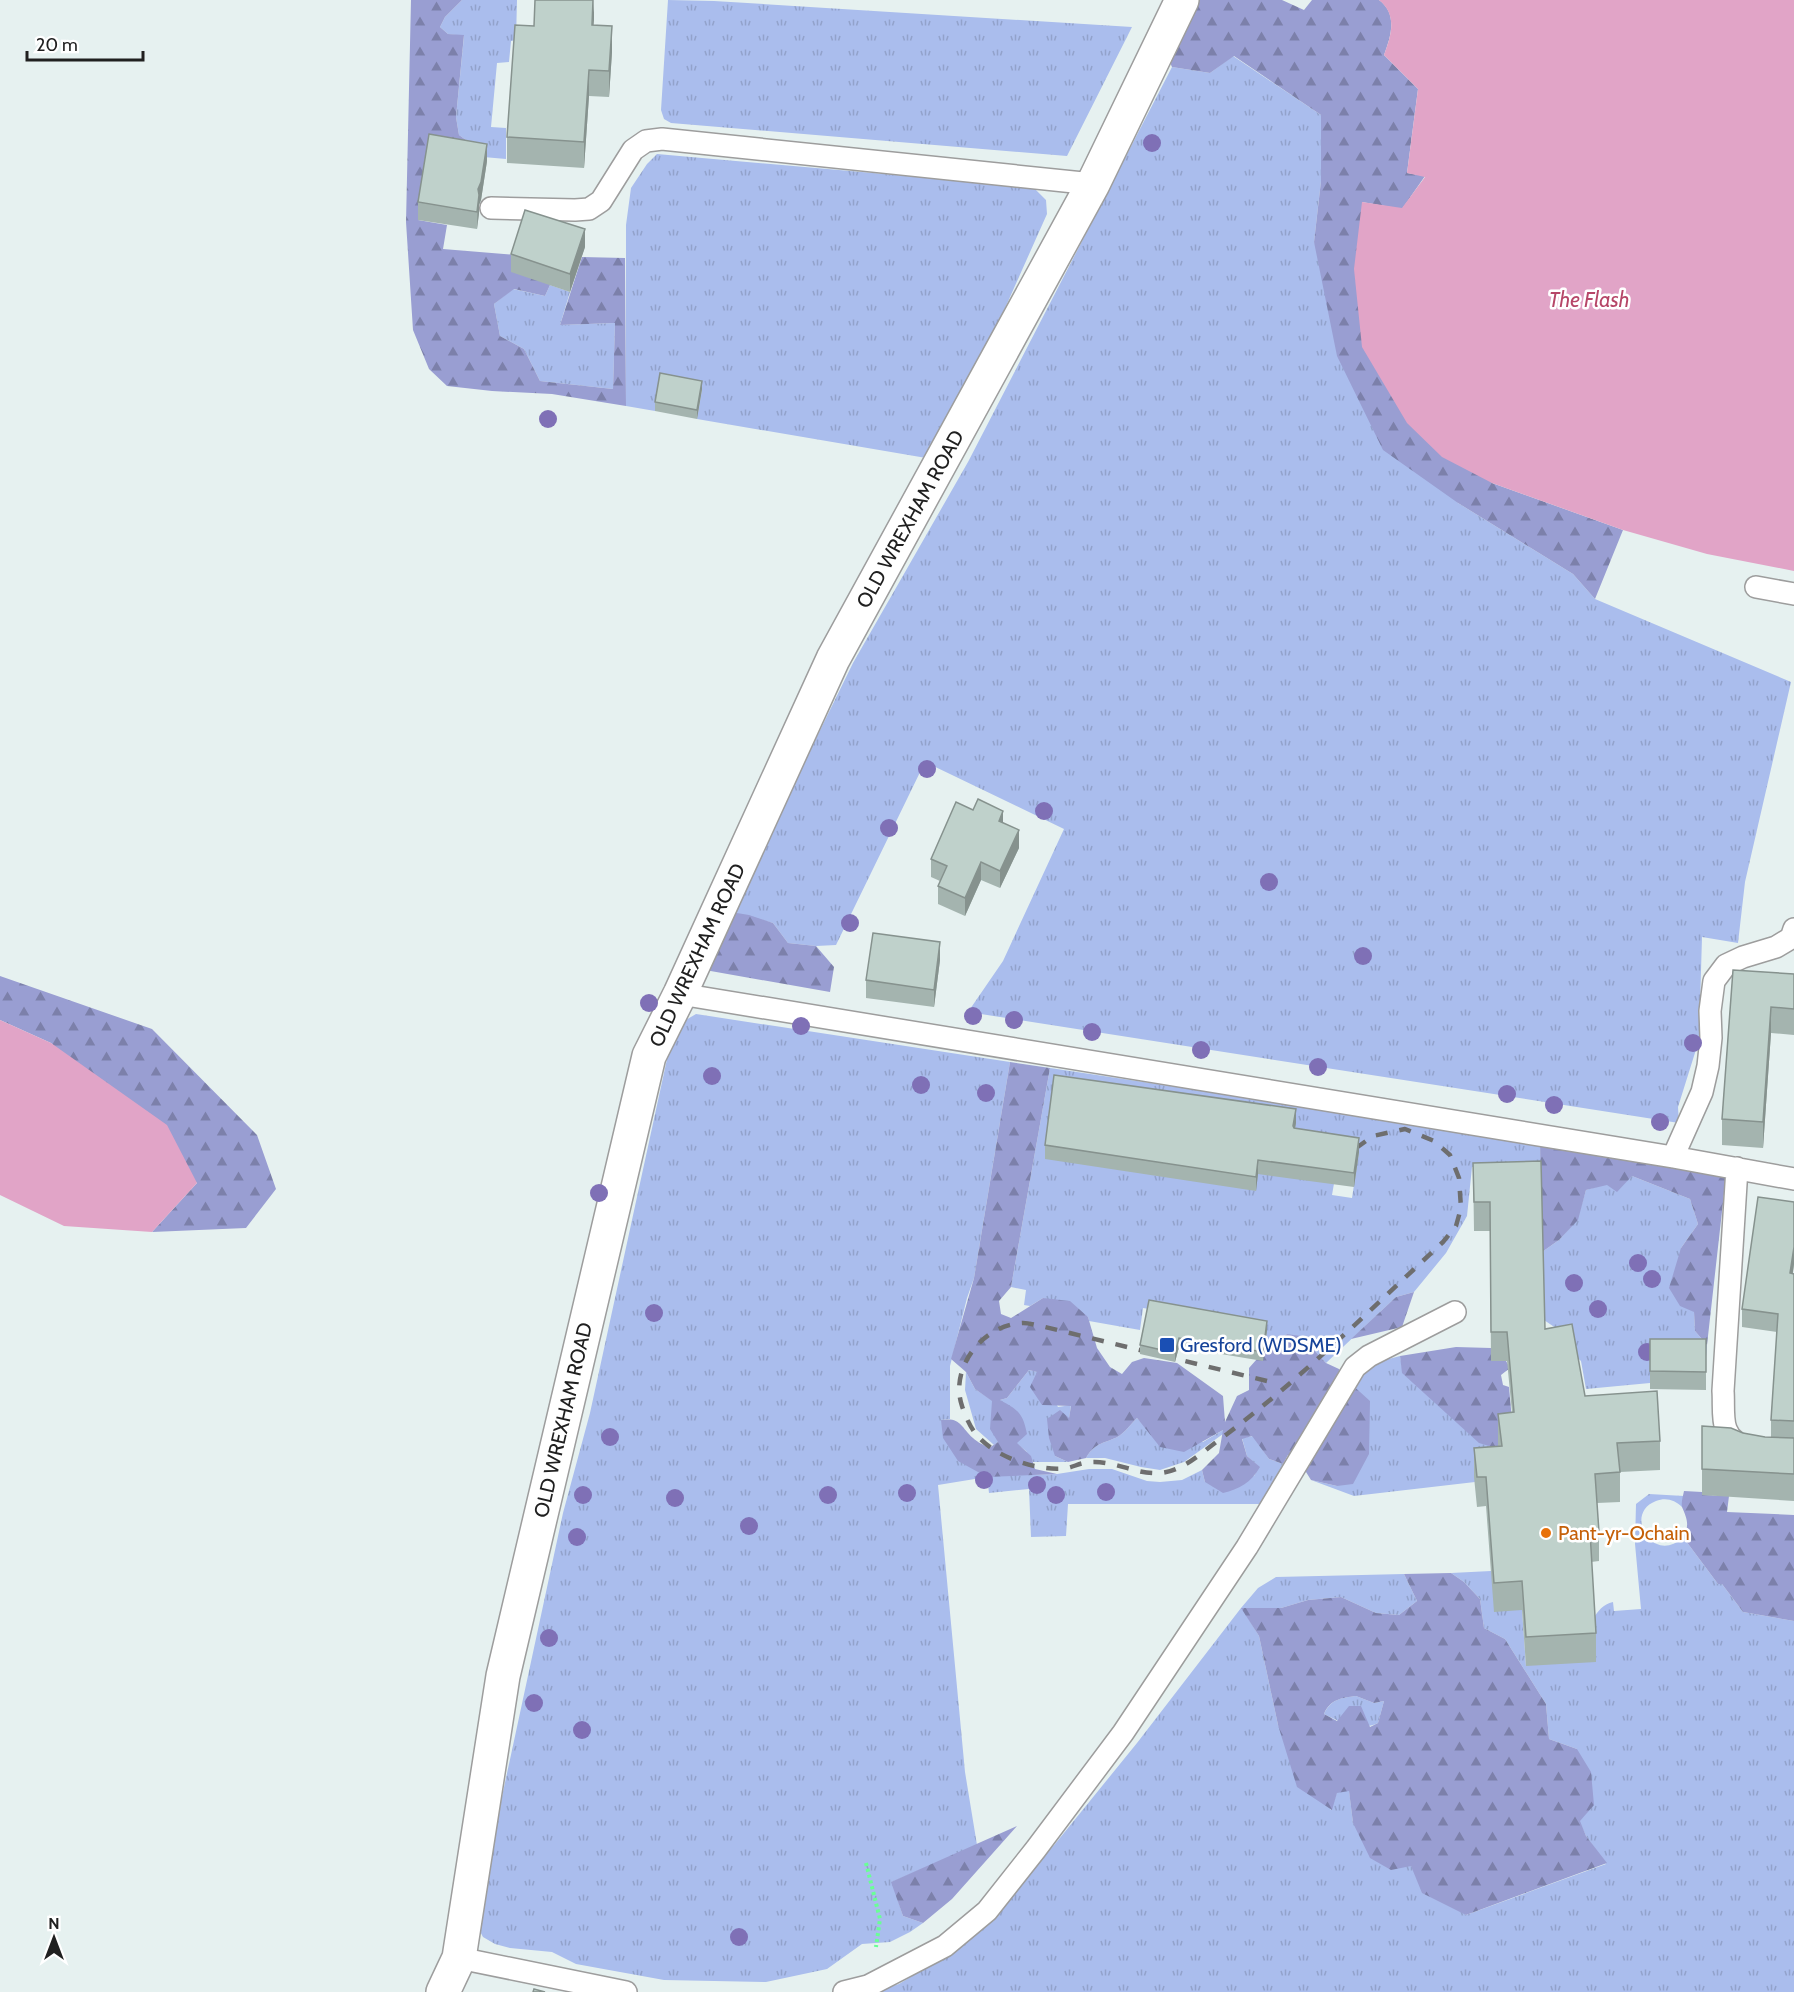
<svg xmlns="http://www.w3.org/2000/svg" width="1794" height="1992" font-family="Cabin,sans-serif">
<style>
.grass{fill:url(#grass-tufts);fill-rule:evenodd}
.forest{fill:url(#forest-firs);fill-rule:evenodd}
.water{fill:#e1a4c7}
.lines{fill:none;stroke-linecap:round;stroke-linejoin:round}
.service-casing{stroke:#9d9d9d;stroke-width:24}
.minor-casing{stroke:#9d9d9d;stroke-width:36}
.path{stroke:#69ff96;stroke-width:4;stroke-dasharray:3 3;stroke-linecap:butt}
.service{stroke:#fff;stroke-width:21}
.minor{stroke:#fff;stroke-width:33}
.rail{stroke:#6e6e6e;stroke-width:4.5;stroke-dasharray:12 12;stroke-linecap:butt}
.tree{fill:#7f70b6}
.wall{fill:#a4b4af}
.shaded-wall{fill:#86928e}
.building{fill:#bfd1cb;stroke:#86928e;stroke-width:1.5}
.transit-dot{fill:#1a4fb4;stroke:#fff;stroke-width:2}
.food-dot{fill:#e8710a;stroke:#fff;stroke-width:2}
.labels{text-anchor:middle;stroke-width:5;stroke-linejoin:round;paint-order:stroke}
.street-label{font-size:20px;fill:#202020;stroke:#fff}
.transit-label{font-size:20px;fill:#164399;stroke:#fff;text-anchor:start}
.food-label{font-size:20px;fill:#c56008;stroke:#fff;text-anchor:start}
.water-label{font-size:21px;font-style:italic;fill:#b64668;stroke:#fff}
</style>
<defs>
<pattern id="grass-tufts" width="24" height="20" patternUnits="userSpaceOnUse" patternTransform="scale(1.5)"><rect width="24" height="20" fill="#aabded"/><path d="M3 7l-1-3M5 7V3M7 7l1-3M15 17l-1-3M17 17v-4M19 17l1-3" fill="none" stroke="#92a2cb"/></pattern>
<pattern id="forest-firs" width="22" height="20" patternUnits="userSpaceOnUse" patternTransform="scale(1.5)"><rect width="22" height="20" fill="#999ed2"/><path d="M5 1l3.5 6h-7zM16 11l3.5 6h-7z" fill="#7c80aa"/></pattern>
</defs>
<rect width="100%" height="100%" fill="#e6f1f0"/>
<path class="grass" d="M 462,0 L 517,0 L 516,40 L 511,41 L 509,62 L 497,63 L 491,127 L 506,128 L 506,159 L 472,156 L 473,145 L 459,135 L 456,117 L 464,36 L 448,34 L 440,27 L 445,17 Z
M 668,0 L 714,1 L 1132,27 L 1067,156 L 671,123 L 664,119 L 661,110 Z
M 1233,56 L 1321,115 L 1321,181 L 1314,242 L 1458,503 L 1573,574 L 1595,599 L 1791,682 L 1745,882 L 1738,943 L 1702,937 L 1699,1040 L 1678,1107 L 1679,1123 L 968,1012 L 1003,961 L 1064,829 L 925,762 L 836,945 L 816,946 L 788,943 L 773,923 L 731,912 L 853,663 L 968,462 L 1172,67 L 1210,73 Z
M 657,154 L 1033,187 L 1046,200 L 1047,214 L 1006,306 L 932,459 L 697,419 L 702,389 L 660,382 L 655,411 L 626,406 L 626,225 L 631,188 L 647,164 Z
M 550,285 L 570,292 L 560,325 L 615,323 L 613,389 L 540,381 L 524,349 L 500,336 L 494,304 L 513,289 L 545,296 Z
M 696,1014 L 1010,1062 L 974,1278 L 967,1298 L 950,1366 L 950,1419 L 941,1420 L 1028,1475 L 1057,1474 L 1089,1469 L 1112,1469 L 1147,1481 L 1160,1482 L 1182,1480 L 1202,1470 L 1205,1482 L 1254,1476 L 1259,1467 L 1247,1456 L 1242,1438 L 1253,1436 L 1269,1459 L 1283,1464 L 1262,1504 L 1068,1504 L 1066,1536 L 1031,1537 L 1029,1489 L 989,1493 L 987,1477 L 938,1485 L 965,1772 L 977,1845 L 892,1882 L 903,1916 L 923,1923 L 910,1932 L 890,1942 L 862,1944 L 827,1969 L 766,1982 L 664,1980 L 576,1964 L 552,1952 L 510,1948 L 495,1944 L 483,1937 L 475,1922 L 563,1513 L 590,1413 L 674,1027 Z
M 1050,1068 L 1443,1127 L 1466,1134 L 1540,1142 L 1541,1167 L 1506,1169 L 1472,1167 L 1467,1216 L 1446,1253 L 1414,1292 L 1396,1297 L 1326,1363 L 1312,1348 L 1287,1334 L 1264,1351 L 1267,1328 L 1143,1308 L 1140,1330 L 1089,1321 L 1088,1317 L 1043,1298 L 1030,1306 L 1024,1305 L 1026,1290 L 1011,1287 ZM 1340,1149 L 1359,1152 L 1352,1198 L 1332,1195 Z
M 1632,1176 L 1690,1199 L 1698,1224 L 1681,1248 L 1694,1312 L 1695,1331 L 1707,1345 L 1706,1357 L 1650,1356 L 1650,1383 L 1586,1389 L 1581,1361 L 1572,1353 L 1572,1339 L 1544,1320 L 1542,1252 L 1559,1240 L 1577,1220 L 1586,1190 Z
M 1400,1356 L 1403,1373 L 1434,1401 L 1499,1449 L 1475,1482 L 1354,1496 L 1311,1480 L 1337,1486 L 1349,1382 L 1374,1363 Z
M 1029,1370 L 1038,1372 L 1058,1407 L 1071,1405 L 1069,1419 L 1055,1456 L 1068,1462 L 1033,1462 L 1026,1451 L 1016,1443 L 1000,1400 L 1007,1398 Z
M 966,1372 L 975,1389 L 993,1401 L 992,1414 L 998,1442 L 994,1445 L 976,1429 L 965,1390 Z
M 1137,1418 L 1147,1429 L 1203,1442 L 1223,1430 L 1223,1434 L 1184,1462 L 1160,1470 L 1141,1467 L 1105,1458 L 1086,1458 C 1096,1441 1105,1444 1119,1436 C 1125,1432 1131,1424 1137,1418 Z
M 1649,1494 L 1684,1496 L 1682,1507 C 1675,1500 1666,1497 1656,1501 C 1622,1514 1654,1566 1683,1537 L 1718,1584 L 1722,1584 L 1743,1612 L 1794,1621 L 1794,1992 L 873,1992 L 899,1984 L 950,1953 L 990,1917 L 1055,1844 L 1137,1743 L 1241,1608 L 1258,1588 L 1276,1577 L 1404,1574 L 1417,1601 L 1399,1615 L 1376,1613 L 1341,1597 L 1308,1600 L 1281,1608 L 1242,1608 L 1259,1636 L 1278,1725 L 1331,1810 L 1337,1792 L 1349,1790 L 1353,1823 L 1411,1866 L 1466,1915 L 1606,1864 L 1586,1836 L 1579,1821 L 1577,1749 L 1549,1739 L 1546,1704 L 1505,1639 L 1484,1628 L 1480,1599 L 1464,1582 L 1451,1573 L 1491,1571 L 1522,1610 L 1526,1666 L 1593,1619 C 1598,1611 1603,1604 1613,1602 L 1614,1611 L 1641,1609 L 1635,1544 L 1636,1504 Z
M 1356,1696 L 1374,1703 L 1384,1701 L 1378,1723 C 1362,1731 1339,1722 1324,1714 C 1331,1699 1341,1698 1356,1696 Z"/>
<path class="forest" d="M 411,0 L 462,0 L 445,17 L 440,27 L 448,34 L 464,35 L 456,117 L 459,135 L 473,145 L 418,220 L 447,225 L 443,249 L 516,255 L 550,285 L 545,296 L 514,289 L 494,304 L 500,336 L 524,349 L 540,381 L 613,389 L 615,323 L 560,325 L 582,257 L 625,258 L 626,406 L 552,394 L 492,391 L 447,386 L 429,369 L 413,330 L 406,222 Z
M 1192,0 L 1282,0 L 1304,10 L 1312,0 L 1379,0 C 1398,14 1391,36 1384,55 L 1418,89 L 1407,173 L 1425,176 L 1402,209 L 1362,202 L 1492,483 L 1623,530 L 1595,599 L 1573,574 L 1458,503 L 1383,450 L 1337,356 L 1314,242 L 1321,181 L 1321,115 L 1234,56 L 1210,73 L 1172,67 L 1167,56 Z
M 731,912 L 749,915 L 773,923 L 788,943 L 816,946 L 834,967 L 830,992 L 705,970 Z
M 0,976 L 152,1029 L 257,1135 L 276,1189 L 246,1228 L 152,1232 L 197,1183 L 51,1043 L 0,1020 Z
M 1010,1062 L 1050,1068 L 1011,1287 L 999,1301 L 1001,1314 L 1011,1318 L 1043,1298 L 1070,1301 L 1088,1317 L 1097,1348 L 1110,1367 L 1122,1374 L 1132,1362 L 1144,1358 L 1177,1363 L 1223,1396 L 1225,1422 L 1237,1396 L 1249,1390 L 1249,1368 L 1264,1351 L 1287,1334 L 1307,1337 L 1312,1348 L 1326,1363 L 1339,1369 L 1349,1382 L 1370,1401 L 1369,1454 L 1353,1484 L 1337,1486 L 1311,1480 L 1296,1456 L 1288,1455 L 1283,1464 L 1269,1459 L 1252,1436 L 1242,1439 L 1247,1456 L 1260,1467 C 1251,1483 1239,1489 1223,1493 L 1205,1482 L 1202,1470 L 1219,1453 L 1223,1430 L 1184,1452 L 1160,1447 L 1137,1418 C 1131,1424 1125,1432 1119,1436 C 1105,1444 1096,1441 1086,1458 L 1068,1462 L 1055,1456 L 1049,1438 L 1047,1419 L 1060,1410 L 1069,1418 L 1071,1406 L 1042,1405 L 1030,1387 L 1037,1372 L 1029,1370 L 1007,1398 L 1000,1400 C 1019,1410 1023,1414 1027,1434 L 1017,1443 L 1031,1456 L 1035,1469 L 1057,1474 L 987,1477 L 958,1461 L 943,1438 L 941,1420 C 961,1417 960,1426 973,1438 C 977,1442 984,1445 989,1448 L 998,1442 L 990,1429 L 992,1401 L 975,1389 L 966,1372 L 951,1359 L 974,1278 Z
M 1540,1142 L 1726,1176 L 1707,1345 L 1695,1331 L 1694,1312 L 1680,1306 L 1669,1288 L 1681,1248 L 1698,1224 L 1690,1199 L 1632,1176 L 1617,1192 L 1607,1185 L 1586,1190 L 1578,1220 L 1559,1240 L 1542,1252 Z
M 1414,1292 L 1402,1327 L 1351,1339 L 1396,1297 Z
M 1456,1347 L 1491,1348 L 1491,1361 L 1506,1361 L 1510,1368 L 1501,1375 L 1503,1385 L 1509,1387 L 1514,1442 L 1499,1449 L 1479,1443 L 1402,1373 L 1400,1356 Z
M 1684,1491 L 1702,1492 L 1702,1495 L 1729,1496 L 1727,1512 L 1794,1515 L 1794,1621 L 1743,1612 L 1722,1584 L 1718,1584 L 1683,1537 C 1690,1525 1687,1519 1682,1507 C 1681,1502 1683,1496 1684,1491 Z
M 1451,1573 L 1464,1582 L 1480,1599 L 1484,1628 L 1505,1639 L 1546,1704 L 1549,1739 L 1577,1749 L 1591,1772 L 1594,1805 L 1580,1821 L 1586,1836 L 1607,1863 L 1466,1915 L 1422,1893 L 1411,1866 L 1391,1870 L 1370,1858 L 1353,1823 L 1349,1791 L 1337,1793 L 1332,1810 L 1297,1787 L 1278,1725 L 1259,1636 L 1241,1608 L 1281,1608 L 1308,1600 L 1341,1597 L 1376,1613 L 1399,1615 L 1417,1601 L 1404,1574 ZM 1356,1696 L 1374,1703 L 1384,1701 L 1378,1723 L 1370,1727 L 1361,1706 L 1349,1706 L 1337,1721 L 1324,1714 C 1330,1699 1342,1698 1356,1696 Z
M 1017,1826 L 952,1899 L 923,1923 L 903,1916 L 891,1882 Z"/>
<path class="water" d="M 1379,0 L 1794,0 L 1794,571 L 1707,554 L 1623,530 L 1492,483 L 1442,457 L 1407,423 L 1362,347 L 1354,269 L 1362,202 L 1402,208 L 1425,177 L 1407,173 L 1418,89 L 1384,55 C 1391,36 1398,15 1379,0 Z
M 0,1020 L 51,1043 L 167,1125 L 197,1183 L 152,1232 L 64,1226 L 0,1195 Z"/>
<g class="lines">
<defs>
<path id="service" d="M 491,208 L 575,210 L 589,209 L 601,201 L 633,150 L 646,141 L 662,139 L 1093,184
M 1756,587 L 1794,594
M 680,994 L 1673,1157 L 1794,1179
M 1673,1157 L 1702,1092 L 1708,1066 L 1711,1038 L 1710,1011 L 1714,981 L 1726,965 L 1743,957 L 1776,947 L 1791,938 L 1794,929
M 1737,1168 L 1723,1391 C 1724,1403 1722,1419 1726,1429 C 1735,1454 1772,1450 1794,1451
M 459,1958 L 626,1992
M 844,1992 L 868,1986 L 945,1946 L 987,1911 L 1036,1849 L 1123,1733 L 1247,1547 L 1355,1367 L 1369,1356 L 1455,1312"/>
<path id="minor" d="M 443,1992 L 459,1958 L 503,1676 L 649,1056 L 680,994 L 833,659 L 1093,184 L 1182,0"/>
</defs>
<use href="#service" class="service-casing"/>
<use href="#minor" class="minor-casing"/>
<path class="path" d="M 866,1863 L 880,1919 L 876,1947"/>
<use href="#service" class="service"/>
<use href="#minor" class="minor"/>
<path class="rail" d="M 1267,1381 L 1041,1326 C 1035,1325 1029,1323 1023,1323 C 983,1324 949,1368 962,1406 C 965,1415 970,1427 976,1434 C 994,1457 1038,1472 1067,1468 C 1073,1467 1078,1464 1084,1463 C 1112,1458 1134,1475 1160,1473 C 1183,1471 1201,1453 1219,1440 C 1299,1381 1370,1310 1443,1242 L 1456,1226 L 1461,1208 L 1459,1178 L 1450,1155 L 1434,1141 L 1405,1129 L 1373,1136 L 1352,1151"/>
</g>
<g class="tree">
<circle cx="1152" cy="143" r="9"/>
<circle cx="548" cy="419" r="9"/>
<circle cx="927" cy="769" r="9"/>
<circle cx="1044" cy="811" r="9"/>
<circle cx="889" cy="828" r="9"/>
<circle cx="1269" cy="882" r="9"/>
<circle cx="850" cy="923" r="9"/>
<circle cx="1363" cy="956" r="9"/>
<circle cx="649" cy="1003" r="9"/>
<circle cx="973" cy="1016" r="9"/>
<circle cx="1014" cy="1020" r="9"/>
<circle cx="801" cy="1026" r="9"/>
<circle cx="1092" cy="1032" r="9"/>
<circle cx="1693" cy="1043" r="9"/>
<circle cx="1201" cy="1050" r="9"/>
<circle cx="1318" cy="1067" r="9"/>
<circle cx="712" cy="1076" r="9"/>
<circle cx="921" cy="1085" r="9"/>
<circle cx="986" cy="1093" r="9"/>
<circle cx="1507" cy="1094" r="9"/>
<circle cx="1554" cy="1105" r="9"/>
<circle cx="1660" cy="1122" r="9"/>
<circle cx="599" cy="1193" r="9"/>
<circle cx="1638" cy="1263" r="9"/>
<circle cx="1652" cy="1279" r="9"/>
<circle cx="1574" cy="1283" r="9"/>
<circle cx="1598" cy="1309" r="9"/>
<circle cx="654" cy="1313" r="9"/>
<circle cx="1647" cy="1352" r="9"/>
<circle cx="610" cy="1437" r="9"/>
<circle cx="984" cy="1480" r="9"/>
<circle cx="1037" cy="1485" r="9"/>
<circle cx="1106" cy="1492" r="9"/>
<circle cx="907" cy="1493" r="9"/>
<circle cx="583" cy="1495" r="9"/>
<circle cx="828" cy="1495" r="9"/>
<circle cx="1056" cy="1495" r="9"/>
<circle cx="675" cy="1498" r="9"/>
<circle cx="749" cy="1526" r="9"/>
<circle cx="577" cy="1537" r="9"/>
<circle cx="549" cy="1638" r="9"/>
<circle cx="534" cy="1703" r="9"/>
<circle cx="582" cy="1730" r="9"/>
<circle cx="739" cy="1937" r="9"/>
</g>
<path class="wall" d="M 593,25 L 612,52 L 609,97 L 589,96 L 584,168 L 507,163 L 507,137 L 534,26 Z
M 487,161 L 481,200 L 479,205 L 479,213 L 477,229 L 418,220 L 418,202 Z
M 585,247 L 570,292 L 511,272 L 511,254 Z
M 702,389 L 697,419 L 655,411 L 655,402 Z
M 1003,823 L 1019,848 L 1000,888 L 981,880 L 965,916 L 938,904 L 938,886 L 940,881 L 931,877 L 931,859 Z
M 940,960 L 934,1007 L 866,998 L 866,980 Z
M 1733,970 L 1794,974 L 1794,1035 L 1771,1033 L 1763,1148 L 1722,1145 L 1722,1119 Z
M 1296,1123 L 1295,1128 L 1359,1152 L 1354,1187 L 1258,1174 L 1256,1191 L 1045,1159 L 1045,1145 Z
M 1473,1163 L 1545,1329 L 1585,1396 L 1660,1441 L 1660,1470 L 1620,1472 L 1620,1502 L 1597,1503 L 1599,1532 L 1599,1561 L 1591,1562 L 1596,1633 L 1596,1662 L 1526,1666 L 1522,1610 L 1494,1612 L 1486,1506 L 1477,1507 L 1474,1477 L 1474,1448 L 1498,1446 L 1498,1414 L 1512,1412 L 1507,1361 L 1491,1361 L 1490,1231 L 1474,1231 Z
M 1794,1202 L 1794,1264 L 1793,1273 L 1794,1274 L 1794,1501 L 1702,1495 L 1702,1426 L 1765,1437 L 1771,1437 L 1771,1420 L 1777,1332 L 1742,1327 L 1742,1309 Z
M 1149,1300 L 1267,1330 L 1263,1361 L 1179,1347 L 1175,1362 L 1140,1354 L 1140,1345 Z
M 1650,1339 L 1706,1339 L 1706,1390 L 1650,1389 Z"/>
<path class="shaded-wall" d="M 594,0 L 594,20 L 592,51 L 592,25 Z
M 612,26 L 612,52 L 609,97 L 609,71 Z
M 589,70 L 589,96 L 584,168 L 584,142 Z
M 487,144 L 487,161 L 481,200 L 479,205 L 479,213 L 477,229 L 478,189 Z
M 585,229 L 585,247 L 570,292 L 570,274 Z
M 702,381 L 702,389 L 697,419 L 697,410 Z
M 1003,811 L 1003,828 L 999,821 Z
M 1019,830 L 1019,848 L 1000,888 L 1000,871 Z
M 981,862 L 981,880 L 965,916 L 965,898 Z
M 940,942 L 940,960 L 934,1007 L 934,990 Z
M 1771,1007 L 1771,1033 L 1763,1148 L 1763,1122 Z
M 1296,1109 L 1296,1123 L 1293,1139 L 1293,1126 Z
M 1359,1138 L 1359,1152 L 1354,1187 L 1354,1173 Z
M 1258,1160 L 1258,1174 L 1256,1191 L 1256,1177 Z
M 1794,1247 L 1794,1264 L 1790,1291 L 1790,1273 Z
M 1267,1321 L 1267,1330 L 1263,1361 L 1263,1352 Z
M 1179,1338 L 1179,1347 L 1175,1362 L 1175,1353 Z"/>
<path class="building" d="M 535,0 L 593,0 L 592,25 L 612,26 L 609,71 L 589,70 L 584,142 L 507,137 L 515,25 L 534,26 Z
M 429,134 L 487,144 L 481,182 L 478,189 L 479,195 L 477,212 L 418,202 Z
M 525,210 L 585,229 L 570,274 L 511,254 Z
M 660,373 L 702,381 L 697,410 L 655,402 Z
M 978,799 L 1003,811 L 999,821 L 1019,830 L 1000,871 L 981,862 L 965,898 L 938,886 L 947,866 L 931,859 L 956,802 L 973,810 Z
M 873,933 L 940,942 L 934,990 L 866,980 Z
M 1733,970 L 1794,974 L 1794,1009 L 1771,1007 L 1763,1122 L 1722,1119 Z
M 1054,1075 L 1296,1109 L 1293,1126 L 1294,1128 L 1359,1138 L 1354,1173 L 1258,1160 L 1256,1177 L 1045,1145 Z
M 1541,1161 L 1545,1329 L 1572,1324 L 1585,1396 L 1657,1391 L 1660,1441 L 1617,1443 L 1620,1472 L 1595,1474 L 1599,1532 L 1590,1532 L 1596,1633 L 1526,1637 L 1522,1581 L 1494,1583 L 1486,1477 L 1477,1477 L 1474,1448 L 1502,1446 L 1498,1414 L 1514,1412 L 1507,1332 L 1491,1332 L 1490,1202 L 1474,1202 L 1473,1163 Z
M 1758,1197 L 1794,1202 L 1794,1247 L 1790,1273 L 1794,1274 L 1794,1421 L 1771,1420 L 1778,1314 L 1742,1309 Z
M 1149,1300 L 1267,1321 L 1263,1352 L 1179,1338 L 1175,1353 L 1140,1345 Z
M 1650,1339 L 1706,1339 L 1706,1372 L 1650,1371 Z
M 1702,1426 L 1731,1428 L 1743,1433 L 1765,1437 L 1794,1438 L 1794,1474 L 1702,1469 Z
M 534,1989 L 545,1992 L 533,1992 Z"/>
<rect class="transit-dot" x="1159" y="1337" width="16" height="16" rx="3"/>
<circle class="food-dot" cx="1546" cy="1533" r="6"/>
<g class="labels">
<g class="street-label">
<text transform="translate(910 519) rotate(-61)" y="7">OLD WREXHAM ROAD</text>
<text transform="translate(697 955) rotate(-65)" y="7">OLD WREXHAM ROAD</text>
<text transform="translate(563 1420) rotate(-77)" y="7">OLD WREXHAM ROAD</text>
</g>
<g class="transit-label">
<text x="1180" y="1352">Gresford (WDSME)</text>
</g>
<g class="food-label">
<text x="1558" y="1540">Pant-yr-Ochain</text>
</g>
<g class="water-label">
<text x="1589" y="307">The Flash</text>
</g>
</g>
<g transform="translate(54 1938)" stroke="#ffffff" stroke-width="4.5" paint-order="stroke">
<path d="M0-4.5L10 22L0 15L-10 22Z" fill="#202020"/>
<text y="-9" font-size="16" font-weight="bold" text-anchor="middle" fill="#202020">N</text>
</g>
<path d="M27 51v9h116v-9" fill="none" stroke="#202020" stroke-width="3"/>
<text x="36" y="51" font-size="18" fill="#202020" stroke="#ffffff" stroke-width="4.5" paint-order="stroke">20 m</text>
</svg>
